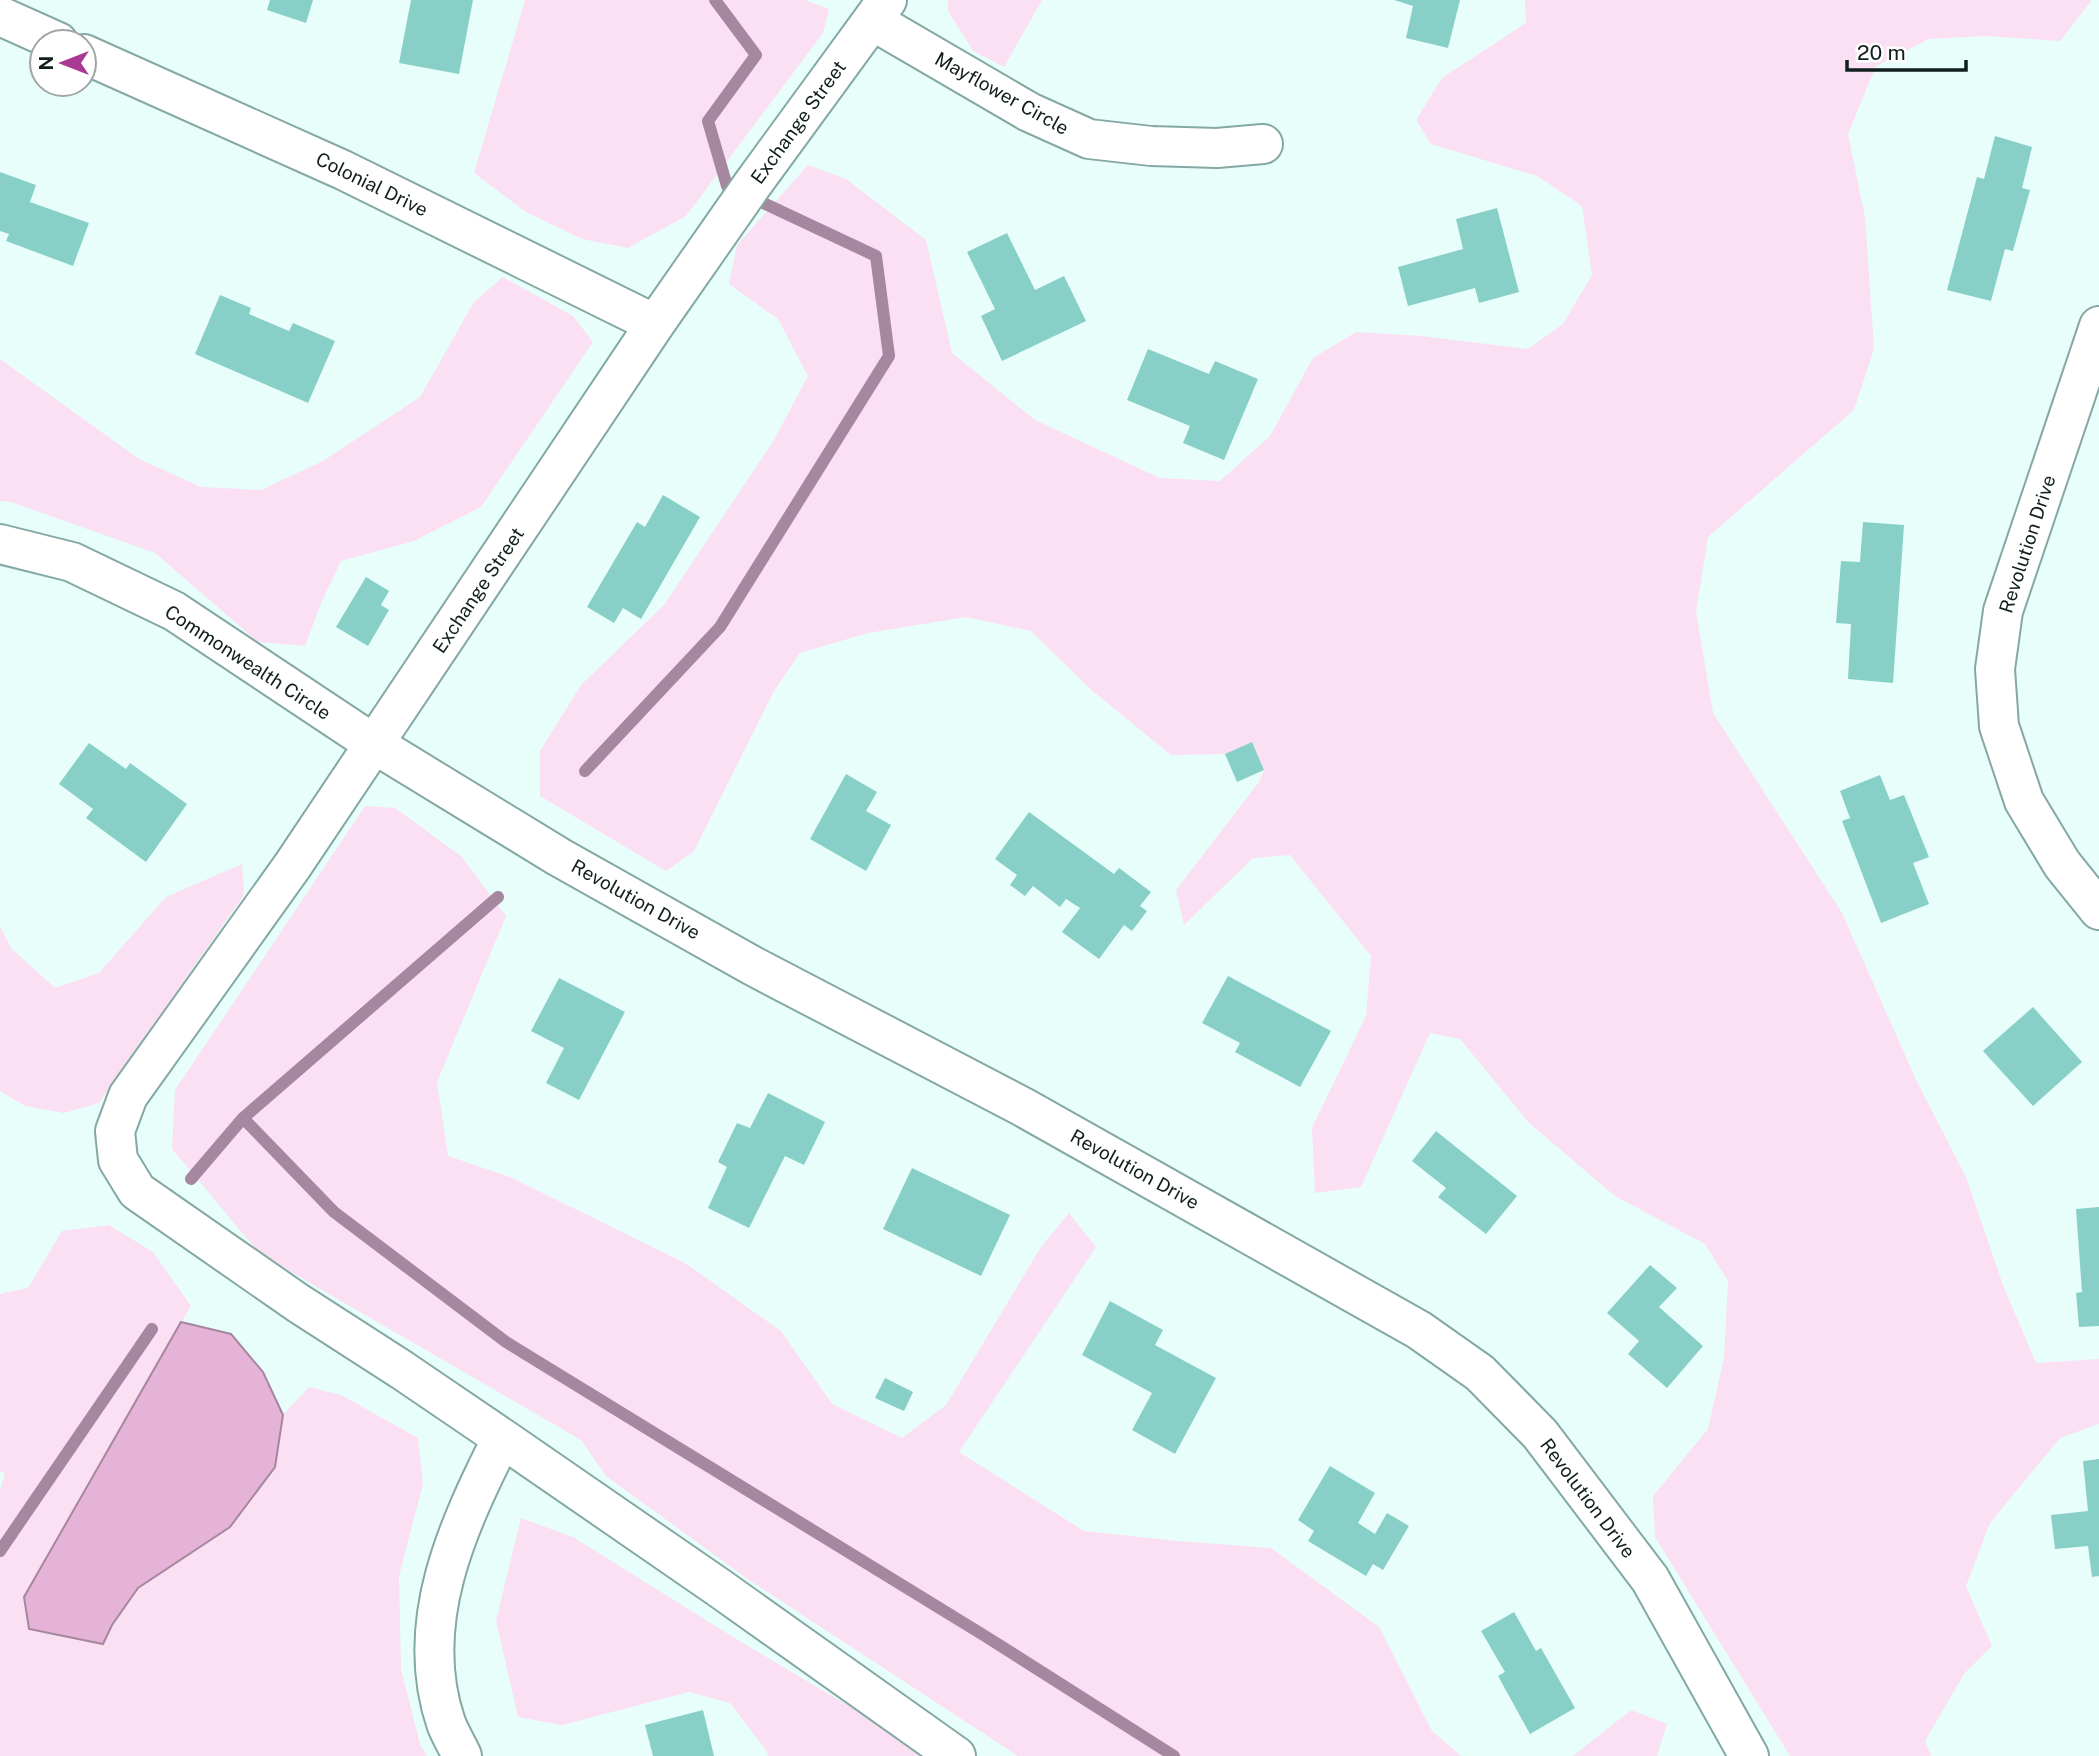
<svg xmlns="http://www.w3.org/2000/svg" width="2099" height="1756" font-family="'Public Sans',sans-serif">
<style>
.green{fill:#fbdff2}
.water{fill:#e4b3d7;stroke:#a5879f;stroke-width:2}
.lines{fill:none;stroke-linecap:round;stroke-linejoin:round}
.stream{stroke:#a5879f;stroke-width:12}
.building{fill:#88d0c7}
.minor-casing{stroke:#84a8a3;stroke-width:42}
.minor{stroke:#fff;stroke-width:38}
.labels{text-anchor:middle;stroke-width:7;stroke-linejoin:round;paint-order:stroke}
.street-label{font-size:19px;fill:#111f1d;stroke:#fff}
</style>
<rect width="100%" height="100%" fill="#e8fefb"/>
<path class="green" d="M 525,0 L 805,0 L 829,9 L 823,33 L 686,216 L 628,248 L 582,239 L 526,212 L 474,173 Z
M 948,0 L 1042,0 L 1004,67 L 973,51 L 948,11 Z
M 1525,0 L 2092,0 L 2060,41 L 1986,36 L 1929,39 L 1876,66 L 1848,134 L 1865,217 L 1874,349 L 1854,410 L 1708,537 L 1696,611 L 1713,713 L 1842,913 L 1917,1082 L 1966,1177 L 2003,1285 L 2036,1363 L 2099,1359 L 2099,1424 L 2060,1438 L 1990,1523 L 1966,1586 L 1992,1646 L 1964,1674 L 1925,1741 L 1931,1756 L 1790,1756 L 1655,1537 L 1653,1496 L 1708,1429 L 1724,1358 L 1728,1281 L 1705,1244 L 1615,1196 L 1529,1123 L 1460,1039 L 1430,1033 L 1361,1187 L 1315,1193 L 1312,1128 L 1366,1016 L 1371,956 L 1290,855 L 1253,858 L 1184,925 L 1176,890 L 1259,782 L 1264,770 L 1252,742 L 1225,754 L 1171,755 L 1089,688 L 1031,631 L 966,617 L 868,633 L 800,653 L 775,689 L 694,851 L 666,871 L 540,796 L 540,751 L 581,685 L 664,605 L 774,440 L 808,376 L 778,319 L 729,284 L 737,245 L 808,165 L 846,179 L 926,240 L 952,353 L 1035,420 L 1160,478 L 1220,481 L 1270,436 L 1313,358 L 1356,332 L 1421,336 L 1528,349 L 1563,324 L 1592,275 L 1582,206 L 1537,176 L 1431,144 L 1416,120 L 1442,78 L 1526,23 Z
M 503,277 L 573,316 L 593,342 L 481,507 L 414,541 L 341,561 L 322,601 L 305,646 L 258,642 L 155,553 L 11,502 L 0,501 L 0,359 L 139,459 L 201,487 L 261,490 L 323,461 L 420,397 L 474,302 Z
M 365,806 L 395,808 L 461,856 L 506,916 L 437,1082 L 448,1156 L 510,1177 L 685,1263 L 781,1331 L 832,1404 L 902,1438 L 946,1405 L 1041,1247 L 1069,1213 L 1096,1247 L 959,1452 L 1084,1531 L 1177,1541 L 1271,1548 L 1379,1627 L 1432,1731 L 1461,1756 L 1018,1756 L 749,1580 L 606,1476 L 581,1440 L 260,1254 L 172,1149 L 175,1090 Z
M 242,864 L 244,895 L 99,1103 L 64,1113 L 25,1106 L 0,1091 L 0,926 L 11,948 L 55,988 L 99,973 L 166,897 Z
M 109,1225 L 153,1252 L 191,1306 L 86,1486 L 29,1629 L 103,1644 L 112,1625 L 138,1588 L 230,1527 L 275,1467 L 283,1415 L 309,1387 L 341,1395 L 418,1438 L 423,1484 L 399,1576 L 401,1669 L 420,1744 L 427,1756 L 0,1756 L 0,1491 L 5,1473 L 0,1472 L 0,1294 L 28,1288 L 62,1231 Z
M 521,1518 L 573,1537 L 733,1637 L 933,1756 L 768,1756 L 766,1750 L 730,1703 L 689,1692 L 562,1725 L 518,1717 L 496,1621 Z
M 1631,1710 L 1667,1724 L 1657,1756 L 1573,1756 Z"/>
<path class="water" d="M 181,1322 L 231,1334 L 263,1372 L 283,1415 L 275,1467 L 230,1527 L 138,1588 L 112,1625 L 103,1644 L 29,1629 L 24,1597 Z"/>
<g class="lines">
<path class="stream" d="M 585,771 L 720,627 L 889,356 L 876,256 L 727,186 L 708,121 L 756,55 L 715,0
M 243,1118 L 334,1212 L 506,1342 L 985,1636 L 1174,1756
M 191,1179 L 243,1118 L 498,897
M 0,1551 L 152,1329"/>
</g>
<path class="building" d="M 270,0 L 313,0 L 306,23 L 267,10 Z
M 411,0 L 473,0 L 459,74 L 399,63 Z
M 1394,0 L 1460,0 L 1448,48 L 1406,38 L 1413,6 Z
M 1995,136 L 2032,147 L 2022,188 L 2030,190 L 2013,251 L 2005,249 L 1991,301 L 1947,290 L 1977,177 L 1984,179 Z
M 0,172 L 36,185 L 30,202 L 89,223 L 73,266 L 6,241 L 9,234 L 0,231 Z
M 1497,208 L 1519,292 L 1479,303 L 1475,288 L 1408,306 L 1398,267 L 1463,249 L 1456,219 Z
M 1007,233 L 1035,290 L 1064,276 L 1086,321 L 1002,361 L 981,316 L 995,309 L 967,252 Z
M 220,295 L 251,308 L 249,314 L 289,331 L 293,323 L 335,341 L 308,403 L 195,354 Z
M 1148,349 L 1209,374 L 1215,361 L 1258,379 L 1224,460 L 1183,443 L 1190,426 L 1127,400 Z
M 663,495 L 700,517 L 641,619 L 623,608 L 614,623 L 587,607 L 637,522 L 645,527 Z
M 1863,522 L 1904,525 L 1893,683 L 1848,679 L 1851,624 L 1836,623 L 1841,561 L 1860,562 Z
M 366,577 L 389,591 L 381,605 L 389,610 L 368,646 L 336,627 Z
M 1252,742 L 1264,770 L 1237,782 L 1225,754 Z
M 89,743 L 126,769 L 130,763 L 187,804 L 146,862 L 86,818 L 93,809 L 59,784 Z
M 846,774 L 877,792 L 866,811 L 891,825 L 866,871 L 810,839 Z
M 1880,775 L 1890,800 L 1904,795 L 1929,857 L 1913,863 L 1929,904 L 1881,923 L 1842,821 L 1850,818 L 1840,791 Z
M 1029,812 L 1114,874 L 1119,868 L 1151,892 L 1140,906 L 1147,911 L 1132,931 L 1124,925 L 1099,959 L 1062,932 L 1080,908 L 1066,899 L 1060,907 L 1033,886 L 1025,896 L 1010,885 L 1017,875 L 995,859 Z
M 1228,976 L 1331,1031 L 1300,1087 L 1235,1052 L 1240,1043 L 1202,1023 Z
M 559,978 L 625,1012 L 579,1100 L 546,1083 L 564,1048 L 531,1031 Z
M 2033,1007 L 2082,1062 L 2033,1106 L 1983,1051 Z
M 768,1093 L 825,1122 L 804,1165 L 785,1156 L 749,1228 L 708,1208 L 727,1167 L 718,1162 L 737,1123 L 750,1128 Z
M 1436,1131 L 1517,1196 L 1486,1234 L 1438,1197 L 1446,1188 L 1412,1161 Z
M 912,1168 L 1010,1215 L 981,1276 L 883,1229 Z
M 2099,1207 L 2099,1326 L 2079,1327 L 2076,1293 L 2082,1292 L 2076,1209 Z
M 1650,1265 L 1677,1288 L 1659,1307 L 1703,1346 L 1667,1388 L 1628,1354 L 1639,1341 L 1607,1313 Z
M 1110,1301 L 1163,1330 L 1155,1345 L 1216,1378 L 1175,1454 L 1132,1430 L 1152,1393 L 1082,1355 Z
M 885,1378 L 913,1392 L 904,1411 L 875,1398 Z
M 2099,1459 L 2099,1576 L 2092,1577 L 2088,1546 L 2055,1549 L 2051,1515 L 2088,1511 L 2083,1461 Z
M 1330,1466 L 1375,1493 L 1358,1523 L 1375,1534 L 1387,1513 L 1409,1526 L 1383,1570 L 1373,1564 L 1366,1576 L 1308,1541 L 1314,1531 L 1298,1520 Z
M 1514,1612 L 1536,1651 L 1541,1648 L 1575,1708 L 1530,1734 L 1498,1676 L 1505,1672 L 1481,1631 Z
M 703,1710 L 714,1756 L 653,1756 L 645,1725 Z"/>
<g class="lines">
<defs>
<path id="minor" d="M 0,16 L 58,42
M 873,21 L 1029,112 L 1089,139 L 1151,146 L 1217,148 L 1263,144
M 84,54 L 343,170 L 655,324
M 2099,326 L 2003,611 L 1995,669 L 1999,726 L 2024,801 L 2062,864 L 2099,910
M 0,544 L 72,562 L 174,611 L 374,744 L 559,857 L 753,966 L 1023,1107 L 1419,1330 L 1480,1373 L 1540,1434 L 1650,1579 L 1749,1756
M 502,1438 L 718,1587 L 956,1756
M 462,1756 C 457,1745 450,1734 446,1723 C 412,1623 458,1526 502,1438 L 402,1370 L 298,1303 L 137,1191 L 118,1160 L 115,1131 L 128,1096 L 293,865 L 655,324 L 752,185 L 887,0"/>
</defs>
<use href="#minor" class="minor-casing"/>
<use href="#minor" class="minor"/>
</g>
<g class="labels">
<g class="street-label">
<text transform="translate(1002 93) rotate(29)" y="7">Mayflower Circle</text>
<text transform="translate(798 122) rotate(-54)" y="7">Exchange Street</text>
<text transform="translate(372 184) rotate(26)" y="7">Colonial Drive</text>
<text transform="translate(2027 544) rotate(-72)" y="7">Revolution Drive</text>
<text transform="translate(478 590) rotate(-56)" y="7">Exchange Street</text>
<text transform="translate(248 662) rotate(33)" y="7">Commonwealth Circle</text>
<text transform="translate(636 899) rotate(29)" y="7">Revolution Drive</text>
<text transform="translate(1135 1169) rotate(29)" y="7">Revolution Drive</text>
<text transform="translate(1588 1498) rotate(53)" y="7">Revolution Drive</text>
</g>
</g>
<g transform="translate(63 63) rotate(270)"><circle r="33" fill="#ffffff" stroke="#a0a5a5" stroke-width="2"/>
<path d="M0-5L12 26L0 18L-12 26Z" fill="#aa3994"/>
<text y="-10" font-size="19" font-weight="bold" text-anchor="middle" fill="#111f1d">N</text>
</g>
<path d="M1847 60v10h119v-10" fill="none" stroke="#111f1d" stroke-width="3.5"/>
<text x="1857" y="60" font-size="21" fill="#111f1d" stroke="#ffffff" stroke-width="5" paint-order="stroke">20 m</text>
</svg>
